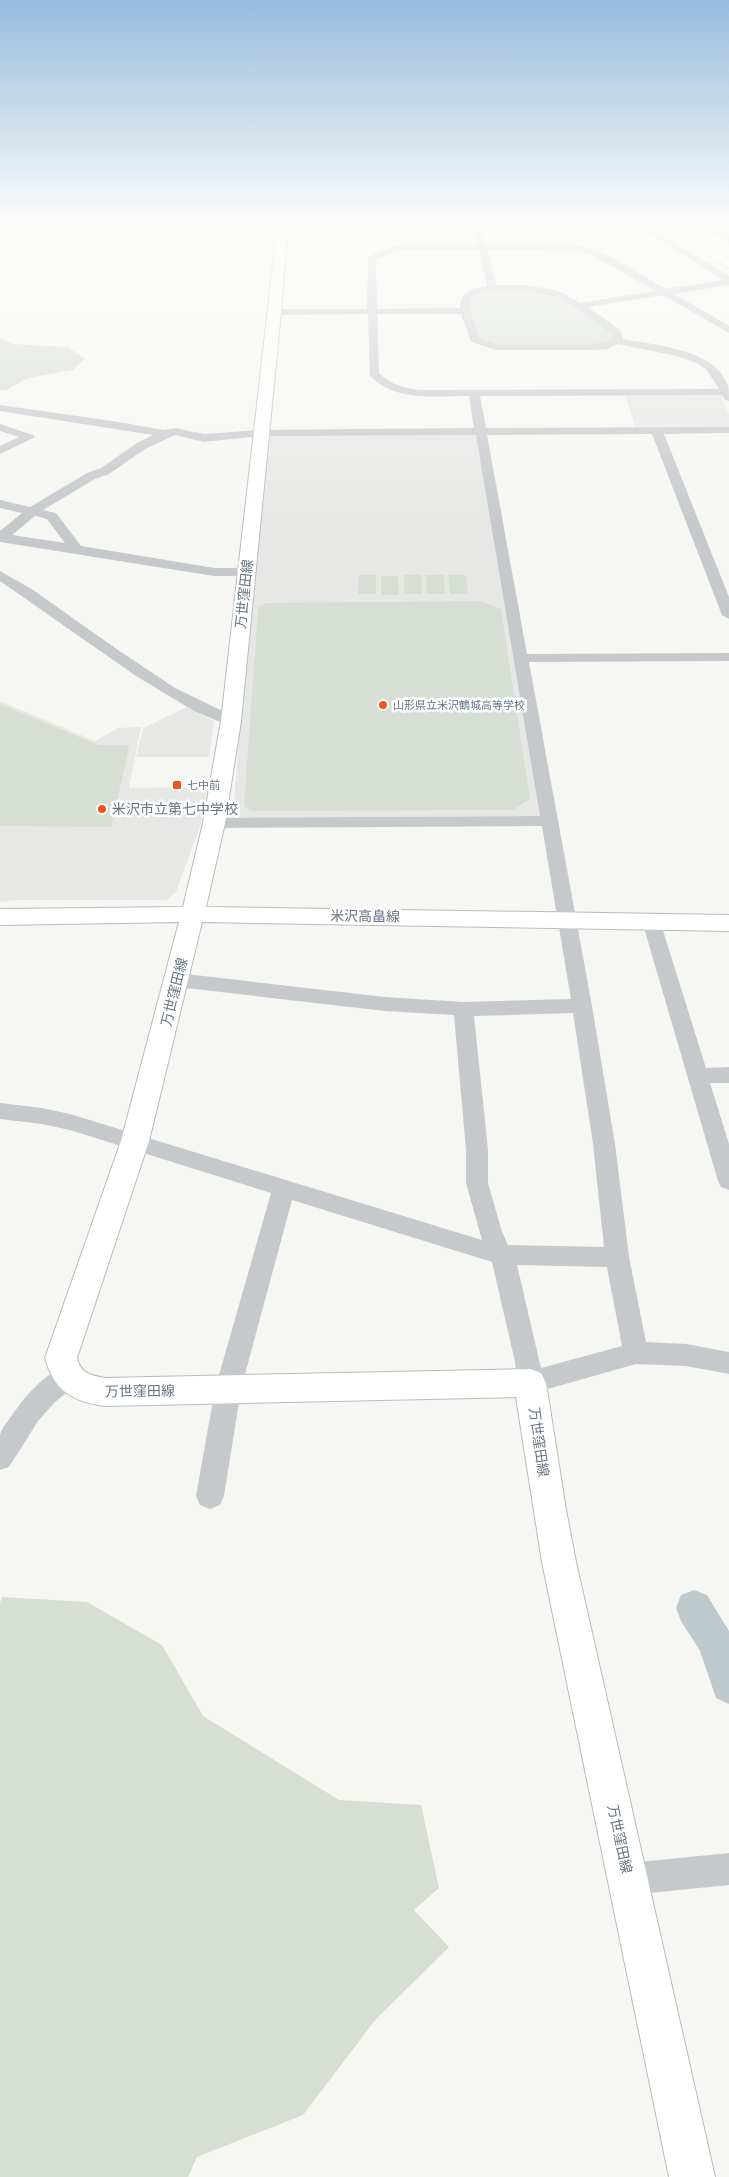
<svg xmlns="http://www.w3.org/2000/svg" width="729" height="2177" font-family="'Fira Sans','Noto Sans JP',sans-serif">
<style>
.built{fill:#e7e8e6}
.green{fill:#d7ded3}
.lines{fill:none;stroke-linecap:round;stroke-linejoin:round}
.river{fill:#bec9ce;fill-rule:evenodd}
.major-casing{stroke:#b8bcc0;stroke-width:2}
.highway-casing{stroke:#b8bbbe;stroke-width:1}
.minor{fill:#c6c9cc;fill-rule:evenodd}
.major{fill:#fff;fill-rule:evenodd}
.highway{fill:#fff;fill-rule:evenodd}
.poi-dot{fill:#eb571d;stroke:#fff;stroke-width:2}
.labels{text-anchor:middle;stroke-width:5;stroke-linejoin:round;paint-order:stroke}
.far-poi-label{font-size:11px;fill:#647585;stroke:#fff;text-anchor:start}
.street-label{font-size:14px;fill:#647585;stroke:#fff}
.poi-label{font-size:14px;fill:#647585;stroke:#fff;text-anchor:start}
</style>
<rect width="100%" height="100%" fill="#f6f6f2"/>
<path class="built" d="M 625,394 L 720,394 L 729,414 L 729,428 L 636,429 Z
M 474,434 L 479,436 L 543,813 L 535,818 L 242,819 L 233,815 L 250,598 L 269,437 L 275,435 Z
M 0,701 L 95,741 L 118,728 L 141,727 L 129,788 L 207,787 L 202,821 L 176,892 L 166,900 L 15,900 L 0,902 Z
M 187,707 L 214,721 L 209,757 L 136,757 L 143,728 Z"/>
<path class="green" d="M 487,288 L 552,294 L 613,332 L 614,339 L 607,343 L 595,344 L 497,344 L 479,339 L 464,296 L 468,291 Z
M 0,337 L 12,344 L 68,347 L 85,359 L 73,370 L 28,378 L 6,390 L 0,390 Z
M 359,575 L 376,575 L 376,594 L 358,594 Z
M 404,575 L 421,575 L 422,594 L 404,594 Z
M 426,575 L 444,575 L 445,594 L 427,594 Z
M 448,575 L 466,575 L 468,594 L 450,594 Z
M 381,576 L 398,576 L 399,595 L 381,595 Z
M 480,601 L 501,609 L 530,799 L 513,810 L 253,811 L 244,806 L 258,608 L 266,603 Z
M 0,704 L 98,745 L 126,745 L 129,748 L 111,827 L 0,826 Z
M 2,1597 L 87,1602 L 162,1645 L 203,1716 L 339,1800 L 421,1805 L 439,1888 L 414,1910 L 449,1947 L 376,2019 L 303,2115 L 197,2157 L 188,2177 L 0,2177 L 0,1603 Z"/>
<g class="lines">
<path class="river" d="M 694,1590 L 707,1595 L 729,1631 L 729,1704 L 716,1698 L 700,1651 L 681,1621 L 676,1608 L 681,1595 Z"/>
<defs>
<path id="major" d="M 278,220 L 288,220 L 281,312 L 241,721 L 225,823 L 206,907 L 729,915 L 729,931 L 202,922 L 149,1141 L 77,1358 C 80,1373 92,1376 106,1378 L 530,1369 L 541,1373 L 546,1383 L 566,1510 L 576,1562 L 715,2177 L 669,2177 L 542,1562 L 516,1397 L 106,1406 C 73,1402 54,1391 45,1358 L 121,1141 L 179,922 L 0,925 L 0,909 L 183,907 L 203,823 L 221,721 Z"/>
<path id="highway" d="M 649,220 L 662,220 L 729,259 L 729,268 Z"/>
</defs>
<use href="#major" class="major-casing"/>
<use href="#highway" class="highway-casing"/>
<path class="minor" d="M 472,220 L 480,220 L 486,245 L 574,245 L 593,249 L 615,259 L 666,289 L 723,280 L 627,220 L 637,220 L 729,276 L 729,285 L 674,294 L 729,326 L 729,333 L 663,295 L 588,307 L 620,330 L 623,339 C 655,345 716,349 728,386 C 729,390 729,396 729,401 L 725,400 L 722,395 L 480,396 L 486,428 L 729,427 L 729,433 L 664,434 L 729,597 L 729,619 L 722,615 L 652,434 L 487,435 L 527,654 L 729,653 L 729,661 L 529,662 L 592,1006 L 615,1144 L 629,1257 L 646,1342 L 686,1344 L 729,1352 L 729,1374 L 686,1366 L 636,1364 L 530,1394 L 521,1391 L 517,1383 L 515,1362 L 492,1262 L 292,1200 L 241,1389 L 224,1496 L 220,1505 L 210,1509 L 200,1505 L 196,1496 L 215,1389 L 271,1193 L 70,1130 L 42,1124 L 0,1119 L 0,1103 L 42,1108 L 70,1114 L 482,1240 L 466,1183 L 466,1150 L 454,1015 L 385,1011 L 177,987 L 170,985 L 167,980 L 170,975 L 177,973 L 385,997 L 463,1002 L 571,999 L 542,826 L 214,828 L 208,827 L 205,823 L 208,819 L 214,818 L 540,816 L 476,435 L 261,436 L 204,442 L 175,435 L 145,449 L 109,474 L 95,479 L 43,510 L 56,513 L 81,546 L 214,568 L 246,568 L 253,572 L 246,576 L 214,576 L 0,542 L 0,531 L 22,513 L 0,508 L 0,500 L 30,507 L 87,473 L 101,468 L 137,443 L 153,435 L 0,411 L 0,405 L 112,421 L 164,430 L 175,428 L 204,434 L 261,430 L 474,428 L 469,396 C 435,396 396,402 370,376 L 368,314 L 275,315 L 270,312 L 275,309 L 367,309 L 368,257 L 382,250 L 402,244 L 477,245 ZM 402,250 L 479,250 L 487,286 C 473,288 460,292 460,308 L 377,309 L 376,260 ZM 488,250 L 574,251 L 590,254 L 656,291 L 580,303 L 561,292 L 550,289 L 524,285 L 496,285 ZM 508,290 L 555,296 L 577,309 L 612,334 L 612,339 L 605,343 L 590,344 L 496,344 L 479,338 L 471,315 L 470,300 C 479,290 495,291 508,290 ZM 377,314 L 461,314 L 471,342 L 496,350 L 590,350 L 607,349 L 618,344 L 676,356 L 694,362 L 706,369 L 719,389 L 420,390 C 404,388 391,385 379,373 ZM 35,516 L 47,519 L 65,543 L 12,535 ZM 573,1013 L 593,1144 L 604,1247 L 508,1245 L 502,1232 L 488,1183 L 488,1150 L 474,1016 ZM 517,1265 L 607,1267 L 622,1346 L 541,1368 Z
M 688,220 L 698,220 L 729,236 L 729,243 Z
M 0,424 L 33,435 L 35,437 L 0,454 L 0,446 L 19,437 L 0,431 Z
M 0,571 L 33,590 L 118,650 L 175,688 L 237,718 L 239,721 L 237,724 L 225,724 L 194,711 L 136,676 L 0,581 Z
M 651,915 L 658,917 L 660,921 L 706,1068 L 729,1067 L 729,1083 L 710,1083 L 729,1144 L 729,1190 L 721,1187 L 718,1181 L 642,921 L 644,917 Z
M 67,1366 L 76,1369 L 80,1377 L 76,1385 L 55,1402 L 38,1421 L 9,1467 L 0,1470 C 0,1459 0,1446 0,1435 C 1,1430 5,1425 8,1421 C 23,1399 41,1375 67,1366 Z
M 729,1853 L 729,1885 L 629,1895 L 617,1891 L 613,1879 L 617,1867 L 629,1863 Z"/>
<use href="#major" class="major"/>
<use href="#highway" class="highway"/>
</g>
<linearGradient id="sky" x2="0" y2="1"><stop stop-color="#97bcde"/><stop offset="0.42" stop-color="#fbfbf9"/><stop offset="1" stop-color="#fbfbf9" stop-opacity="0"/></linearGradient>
<rect width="729" height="525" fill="url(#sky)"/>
<g class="poi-dot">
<circle cx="383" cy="705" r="5"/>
<rect x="172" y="780" width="10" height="10" rx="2.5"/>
<circle cx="102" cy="809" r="5"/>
</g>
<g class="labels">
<g class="far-poi-label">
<text x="393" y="709">山形県立米沢鶴城高等学校</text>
<text x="187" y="789">七中前</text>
</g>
<g class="street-label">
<text transform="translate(244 594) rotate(-84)" y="5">万世窪田線</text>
<text transform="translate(365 916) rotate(1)" y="5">米沢高畠線</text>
<text transform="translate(174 992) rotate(-76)" y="5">万世窪田線</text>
<text transform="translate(140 1391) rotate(-1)" y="5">万世窪田線</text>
<text transform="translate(539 1442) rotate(82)" y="5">万世窪田線</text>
<text transform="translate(620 1839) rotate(78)" y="5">万世窪田線</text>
</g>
<g class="poi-label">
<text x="112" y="814">米沢市立第七中学校</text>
</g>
</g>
</svg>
